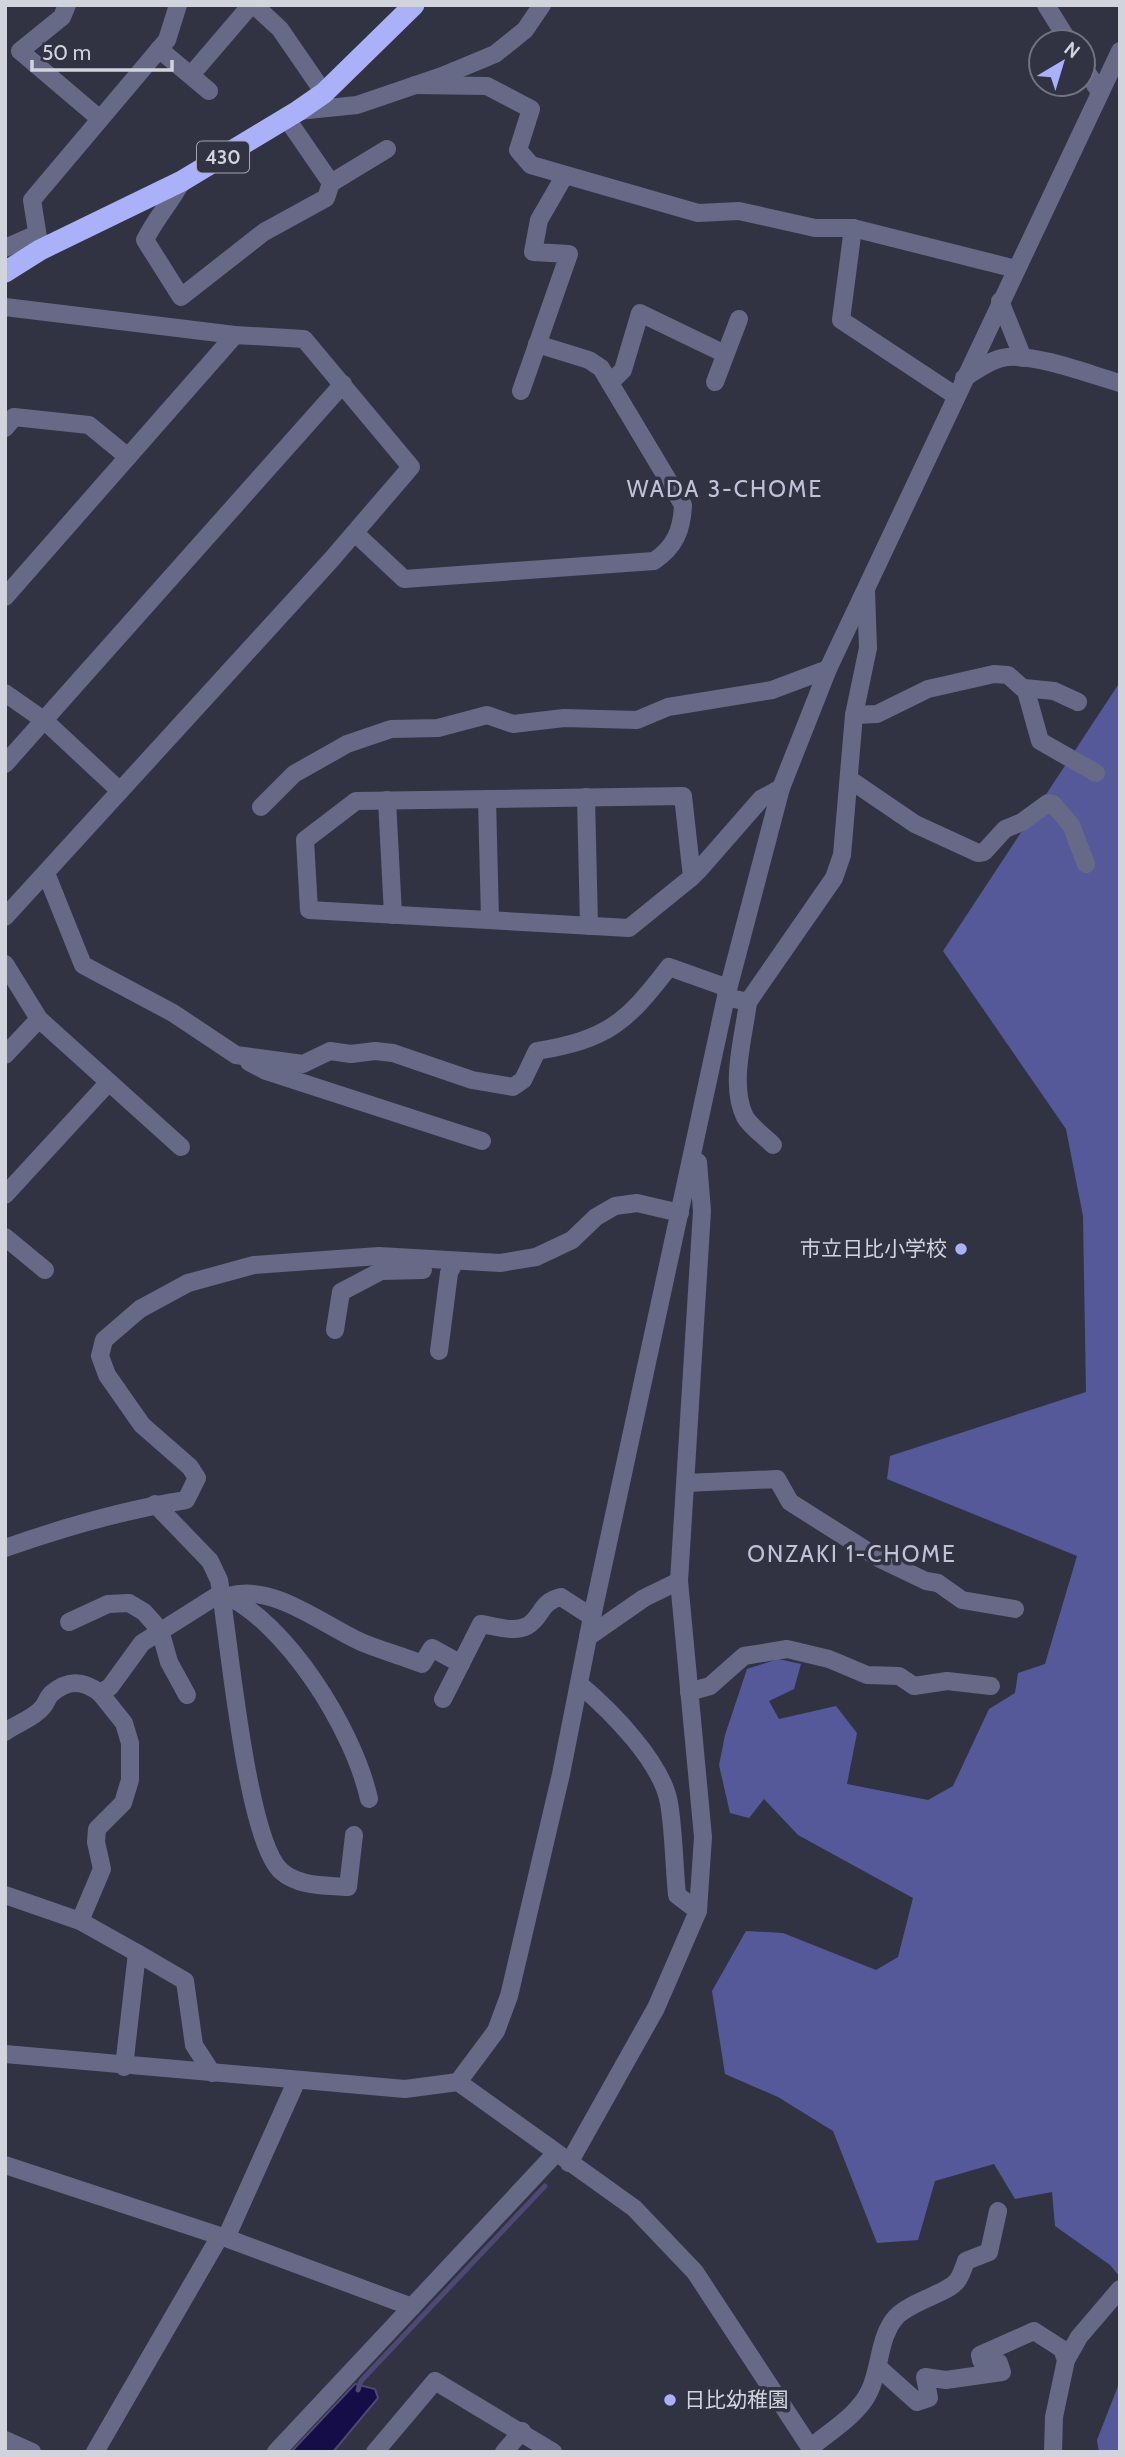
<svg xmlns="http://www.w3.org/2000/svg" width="1125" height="2457" font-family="Cabin,'Noto Sans JP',sans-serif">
<rect width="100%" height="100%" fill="#313343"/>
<g fill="#55599a">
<polygon points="1120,682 1120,2277 1110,2265 1055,2226 1052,2192 1015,2199 994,2164 935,2181 918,2240 877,2243 833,2131 778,2097 725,2074 712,1991 746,1931 783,1933 876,1970 898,1957 913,1898 798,1835 764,1799 749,1818 730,1813 719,1765 725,1735 747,1669 778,1659 801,1664 794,1689 769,1701 779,1719 836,1706 857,1733 847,1784 928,1800 953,1786 989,1709 1015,1693 1018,1673 1045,1664 1077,1556 887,1479 890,1456 1086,1392 1083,1216 1066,1129 943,951"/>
<polygon points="1120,2381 1120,2452 1099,2452 1097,2440"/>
</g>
<polygon fill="#140d47" stroke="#4d4874" stroke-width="2" points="355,2384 375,2389 378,2398 333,2452 291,2452"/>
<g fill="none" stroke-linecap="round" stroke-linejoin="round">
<polyline stroke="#4d4874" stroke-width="5" points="358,2390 361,2381 545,2186"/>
<g stroke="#666a87" stroke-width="18">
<polyline points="67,5 62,17 20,51 100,119"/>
<polyline points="254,5 280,29 324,93"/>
<polyline points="1046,5 1069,42"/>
<polyline points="159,49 209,91"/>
<polyline points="1083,66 1099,91"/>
<polyline points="191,75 251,5"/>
<polyline points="415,85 487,86 531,109 518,150 531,165 698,213 739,211 815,228 853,228 1016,269"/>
<polyline points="298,111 357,105 442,76 495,54 525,30 542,5"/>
<path d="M182 181C171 202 155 219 145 240L181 297 264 232 326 198 331 183 287 119"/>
<polyline points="331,183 387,149"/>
<polyline points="853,228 841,320 956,396"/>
<polyline points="5,248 37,234"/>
<polyline points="40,250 32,200 167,40 178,5"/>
<polyline points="1000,301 1023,358"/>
<polyline points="5,307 235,335 304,339 411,467 331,560 5,917"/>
<path d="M964 378C977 370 993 358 1008 357 1041 355 1088 374 1120 383"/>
<polyline points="715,382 739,319"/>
<polyline points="610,383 623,370 640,313 725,354"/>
<polyline points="521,391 569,254 533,252 539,220 565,175"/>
<polyline points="5,428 14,417 89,425 128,457"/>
<path d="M355 533 404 579 654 561C675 547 682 530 683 505L601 368 589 360 537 344"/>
<polyline points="5,597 235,335"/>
<polyline points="1024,688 1054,691 1078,702"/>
<polyline points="5,693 45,721 120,791"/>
<polyline points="854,715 877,714 928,689 994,674 1008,675 1026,691 1040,741 1096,773"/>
<polyline points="5,764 343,384"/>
<polyline points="849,779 915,824 978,853 984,852 1005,829 1022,822 1048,803 1053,804 1071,825 1086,864"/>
<polyline points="586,797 589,926"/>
<polyline points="487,799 490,920"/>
<polyline points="387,800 393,915"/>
<polyline points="261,807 294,774 347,744 391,729 438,728 487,715 513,724 564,718 637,720 668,707 772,690 828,669"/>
<path d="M46 873 83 965 173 1013 236 1055 303 1064 330 1051 351 1054 375 1051 393 1053 472 1080 513 1087 523 1080 537 1051C608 1039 626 1023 669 967L728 988"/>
<polyline points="692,877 683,796 356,801 305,840 309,910 629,928 692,877 698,871 761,799 781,788"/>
<polyline points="5,964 39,1019 181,1147"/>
<polyline points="726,997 748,1002 834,878 842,855 854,715 868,648 866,591"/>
<path d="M748 1002C744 1036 729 1085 745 1117 751 1127 764 1136 773 1145"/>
<polyline points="5,1055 39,1019"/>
<polyline points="249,1062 266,1071 482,1141"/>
<polyline points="698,1162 702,1211 679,1581 703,1837 698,1911"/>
<polyline points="5,1195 109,1082"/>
<polyline points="5,1237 45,1270"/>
<polyline points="335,1330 341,1292 381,1271 423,1270"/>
<polyline points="439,1351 449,1273 454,1263"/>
<polyline points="686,1483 777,1479 790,1502 880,1559 926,1581 938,1583 962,1600 1015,1609"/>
<path d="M155 1504 210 1561 219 1580C229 1637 246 1839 281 1871 299 1887 325 1885 348 1887L354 1835"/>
<path d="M5 1548C65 1527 123 1510 186 1500L197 1478 190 1467 142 1425 107 1375 100 1356 104 1340 140 1309 188 1283 254 1265 379 1256 500 1263 536 1257 572 1240 596 1217 615 1206 637 1203 680 1213"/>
<path d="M229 1596C273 1583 323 1625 361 1642 380 1650 402 1656 422 1664L432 1648 461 1664"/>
<polyline points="69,1622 108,1604 129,1603 144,1612 160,1630 169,1662 187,1695"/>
<polyline points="588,1637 644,1598 679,1581"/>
<polyline points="689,1692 710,1686 744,1656 787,1649 829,1659 867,1675 899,1676 914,1686 947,1681 991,1686"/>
<path d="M443 1699 481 1624C495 1626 514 1633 527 1626 543 1617 539 1602 561 1597L592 1617"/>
<path d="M5 1732C16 1724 34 1718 42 1708 46 1704 47 1698 51 1694 68 1679 83 1680 100 1693"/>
<polyline points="5,1895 80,1921 137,1953 124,2067"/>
<path d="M80 1921 102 1869 96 1842 97 1829 123 1803 130 1780V1743L124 1723 100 1693 110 1687 142 1643 221 1593C287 1621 354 1731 369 1799"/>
<polyline points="137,1953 185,1981 194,2045 212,2073"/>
<polyline points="5,2054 405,2089 458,2082 634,2208 695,2272 813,2452"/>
<polyline points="458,2082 496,2031 509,1996 561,1774 592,1617 726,997 781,788 828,669 1120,51"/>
<path d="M569 2163 656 2008 698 1911 677 1895C674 1865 674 1833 669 1803 662 1762 610 1710 579 1684"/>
<polyline points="5,2165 226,2238 412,2307"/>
<polyline points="226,2238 297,2080"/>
<polyline points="1066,2360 1079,2337 1120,2289"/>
<polyline points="878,2367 917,2402 929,2398 925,2377 946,2380 1002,2372 999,2363 981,2360 980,2355 1034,2331 1062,2349 1066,2360 1054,2417 1053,2452"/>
<polyline points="5,2440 32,2452"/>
<path d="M810 2448C829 2432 858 2415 869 2392 881 2369 878 2336 897 2316 912 2301 948 2293 957 2281 961 2276 964 2267 966 2261L989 2252 998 2211"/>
<polyline points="95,2452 220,2236"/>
<polyline points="276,2452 556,2153"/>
<polyline points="375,2452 435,2381 553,2452"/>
<polyline points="504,2452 522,2431"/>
</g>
<polyline stroke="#aab1f9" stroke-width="21" points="5,272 40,250 182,181 298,111 324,93 414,5"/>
</g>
<g fill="#a9b0fc" stroke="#313343" stroke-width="2.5">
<circle cx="961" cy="1249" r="7"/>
<circle cx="670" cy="2400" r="7"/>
</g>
<g text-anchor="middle" stroke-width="7" stroke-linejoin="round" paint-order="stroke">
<rect fill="#313343" stroke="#a1a3af" stroke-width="2" x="197" y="141.5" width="52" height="31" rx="5"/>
<g font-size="19" font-weight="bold" fill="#d1d3dd">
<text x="223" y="164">430</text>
</g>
<g font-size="21" fill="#d1d3dd" stroke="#313343" text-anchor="end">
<text x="947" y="1256">市立日比小学校</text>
<text x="684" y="2407" text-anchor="start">日比幼稚園</text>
</g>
<g font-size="23" letter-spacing="2" fill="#c0c3d8" stroke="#313343">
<text x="725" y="497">WADA 3-CHOME</text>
<text x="852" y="1562">ONZAKI 1-CHOME</text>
</g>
</g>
<rect width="1125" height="2457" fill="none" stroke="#d1d3dd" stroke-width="14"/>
<g transform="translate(1062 63) rotate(38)"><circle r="33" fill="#313343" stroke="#717381" stroke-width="2"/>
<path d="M0-5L12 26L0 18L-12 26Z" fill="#a9b0fc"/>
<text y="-10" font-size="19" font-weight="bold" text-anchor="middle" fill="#d1d3dd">N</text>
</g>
<path d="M32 60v10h140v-10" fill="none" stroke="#d1d3dd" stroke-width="3.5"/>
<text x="42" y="60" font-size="21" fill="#d1d3dd" stroke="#313343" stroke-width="5" paint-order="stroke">50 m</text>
</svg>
